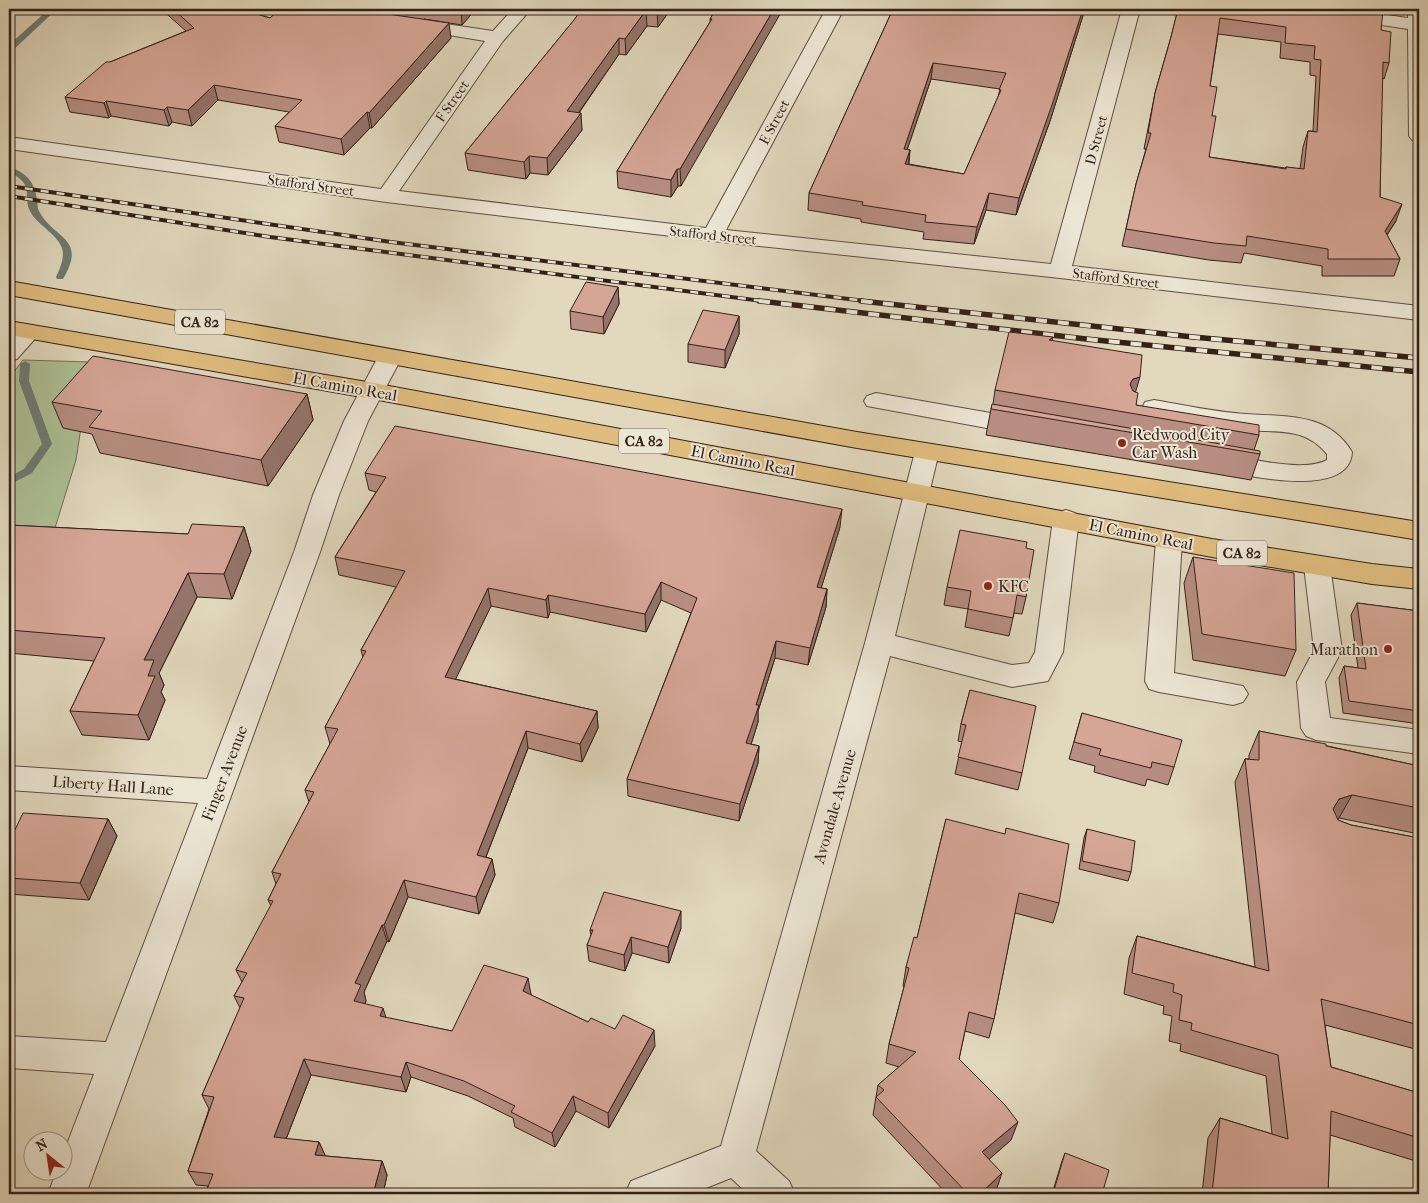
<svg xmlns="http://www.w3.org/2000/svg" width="1428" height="1203" font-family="'IM FELL French Canon',serif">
<rect width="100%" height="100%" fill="#e1d8be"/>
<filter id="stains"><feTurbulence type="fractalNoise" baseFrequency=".004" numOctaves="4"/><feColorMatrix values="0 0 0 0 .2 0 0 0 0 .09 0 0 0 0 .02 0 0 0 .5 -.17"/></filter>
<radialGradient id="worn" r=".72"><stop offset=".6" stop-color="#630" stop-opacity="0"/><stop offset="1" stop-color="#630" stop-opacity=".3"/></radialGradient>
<polygon fill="#adc096" stroke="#707056" points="23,360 91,362 76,460 38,583 9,613 9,378"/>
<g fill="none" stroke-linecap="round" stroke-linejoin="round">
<g fill="#6d7c75" fill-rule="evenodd">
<polygon points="49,9 57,9 12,51 9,51 9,45"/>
<path d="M9 167C26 172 35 182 37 200 38 204 37 207 39 211 53 239 88 237 63 279H57L56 277C60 268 65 258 62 248 57 234 39 226 31 213 21 195 37 186 9 172Z"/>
<polygon points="25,361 30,364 29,381 52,444 32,473 9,485 9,477 24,469 42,444 19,381 20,364"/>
</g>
<defs>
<g id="minor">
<polygon points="513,9 531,9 503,41 399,191 706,228 826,9 844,9 726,230 1051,264 1122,9 1140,9 1072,266 1419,306 1419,320 1060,278 713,241 386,202 9,149 9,137 381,189 485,41 406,28 403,24 406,20 412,19 493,31"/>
<polygon points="1301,9 1344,9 1408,18 1408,9 1419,9 1419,142 1412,140 1409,136 1408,29 1310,14 1304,13"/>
<polygon points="30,325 38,327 41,332 17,359 9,361 9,341 22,327"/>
<polygon points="390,350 398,352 402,357 368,421 339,495 320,552 86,1194 48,1194 57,1170 62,1170 62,1157 94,1074 9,1068 9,1036 106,1042 198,803 9,790 9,766 207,779 294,552 313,495 344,421 378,357 382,352"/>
<polygon points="876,393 1025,419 1034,421 1037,427 1034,433 1025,435 867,406 864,401 867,396"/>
<path d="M1154 400C1184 405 1215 412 1246 414 1286 417 1328 412 1352 452 1350 501 1240 475 1211 467L1207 461 1211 455 1220 453C1247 458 1303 473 1327 460V454C1304 426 1277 433 1245 430 1216 427 1174 421 1145 414L1142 408 1145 402Z"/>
<polygon points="927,444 936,446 939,452 895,636 1012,665 1029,663 1035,652 1053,519 1057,513 1066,510 1075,513 1079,519 1063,652 1048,681 1012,687 890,656 756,1151 789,1181 795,1194 748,1194 731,1178 691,1194 625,1194 631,1181 721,1146 865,643 915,452 918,446"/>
<polygon points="1169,531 1178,533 1182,540 1174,673 1243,686 1248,694 1243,702 1233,705 1159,692 1149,689 1145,681 1156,540 1160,533"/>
<polygon points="1317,556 1327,559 1330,566 1342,650 1325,682 1330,718 1419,730 1419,754 1316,740 1306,736 1301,728 1297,682 1314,650 1304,566 1307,559"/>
</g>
<g id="major">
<polygon points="9,281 857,432 1419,522 1419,540 857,448 9,295"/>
<polygon points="9,321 373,383 1212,539 1372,564 1419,569 1419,589 1372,584 1212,557 373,399 9,335"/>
</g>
</defs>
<use href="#minor" stroke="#5e4f41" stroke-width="2"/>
<use href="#major" stroke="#332117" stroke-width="2"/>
<use href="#minor" fill="#ece6d5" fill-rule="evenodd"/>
<use href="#major" fill="#e0bc7f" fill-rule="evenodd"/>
<defs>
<g id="rail-far1">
<polyline points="9,186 391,242 873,302"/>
<polyline points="9,196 270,237 770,302"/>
</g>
<g id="rail">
<polyline points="759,301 1086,339 1419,372"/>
<polyline points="861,301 1193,337 1419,358"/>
</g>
</defs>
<use href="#rail-far1" stroke="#332117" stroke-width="4"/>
<use href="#rail" stroke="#332117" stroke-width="5.5"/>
<use href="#rail-far1" stroke="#ece6d5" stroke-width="2.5" stroke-dasharray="8" stroke-linecap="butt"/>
<use href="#rail" stroke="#ece6d5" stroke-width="4" stroke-dasharray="11" stroke-linecap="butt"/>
</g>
<g fill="#b78e81" stroke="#332117" fill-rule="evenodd">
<polygon points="161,9 240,9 270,18 280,9 476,9 462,25 424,19 451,38 372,128 370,128 344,155 279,142 275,126 289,112 218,100 192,126 172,122 169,126 111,116 109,118 70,112 65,97 110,62 186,31"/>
<polygon points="582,9 671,9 658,27 647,26 626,55 619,54 579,113 582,130 548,175 530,173 526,179 468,170 465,153 574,20"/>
<polygon points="716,9 681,186 678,186 671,197 618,188 617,171 710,22 710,19"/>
<path d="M893 9H1085L1050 121 1016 215 986 210 974 244 923 239 924 232 861 222V219L808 210 809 193ZM931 79 1000 89 998 97 964 174 909 164 910 150H907Z"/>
<path d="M1178 9H1380L1381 30 1389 63 1384 79 1382 78 1380 197 1396 221 1387 235 1400 259 1394 276H1322V266L1244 253 1241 263 1209 260 1122 246 1136 184 1146 149H1144L1155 93 1171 37ZM1218 34 1281 42 1280 58 1310 62V75L1316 76 1313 131H1308L1303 147 1300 169 1286 167 1285 168 1209 157 1212 116 1210 86Z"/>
<polygon points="618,287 619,304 604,334 571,329 570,311"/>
<polygon points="739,316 739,334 725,368 688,362 688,344"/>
<polygon points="1053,337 1052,341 1135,392 1136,405 1259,435 1254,450 1260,454 1251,480 986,435 991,409 993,404 995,390"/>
<polygon points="307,394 313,420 268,486 100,453 92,434 63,428 52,402"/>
<polygon points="365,473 840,527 821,588 827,589 826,607 808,665 775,658 758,711 758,722 751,744 759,746 758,763 739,821 628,796 627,779 691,613 661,600 646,632 550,612 548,618 491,606 455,679 597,711 598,728 582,762 528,748 486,857 492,859 495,875 479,914 408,897 389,942 387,941 364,992 366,1001 365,1004 386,1018 452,1031 531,994 531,995 588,1022 615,1029 655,1046 609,1128 576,1111 555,1147 515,1127 513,1118 468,1096 411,1077 406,1092 311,1075 286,1139 319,1142 325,1156 382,1161 387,1175 383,1194 208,1194 206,1192 208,1186 196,1185 188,1171 209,1109 202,1095 240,1008 234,996 242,982 236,970 271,906 268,900 276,884 272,872 309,802 305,790 330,744 325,727 363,658 361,650 396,587 339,575 335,557 376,492 369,490"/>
<polygon points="9,525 188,534 244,527 251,551 232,599 197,597 159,673 164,685 161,692 165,700 149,740 82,735 70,711 94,661 9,653"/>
<polygon points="1026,548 1026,597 1022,614 1014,613 1009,636 965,627 968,609 944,605 947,587"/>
<polygon points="1193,557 1296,650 1285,676 1193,660 1184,583"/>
<polygon points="1357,603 1419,611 1419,724 1343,713 1339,678 1344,666 1358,668 1351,615"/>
<polygon points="970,690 1022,773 1018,790 955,774 962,742 958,741 961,724"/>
<polygon points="1082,713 1174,767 1168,785 1147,779 1145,786 1094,772 1095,766 1069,759"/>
<polygon points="1259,731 1419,766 1419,834 1339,818 1338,819 1338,820 1351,825 1419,838 1419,1050 1325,1025 1331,1067 1419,1093 1419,1162 1330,1135 1328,1194 1202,1194 1208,1138 1220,1118 1272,1134 1266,1076 1180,1051 1181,1044 1169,1041 1172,1016 1163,1014 1164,1006 1124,994 1129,958 1137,936 1255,967 1235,782 1245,759 1249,759 1249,755"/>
<polygon points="108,819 117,836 89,900 9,894 9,836 12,836"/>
<polygon points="946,819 1059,903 1053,923 1015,913 994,1019 989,1038 965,1031 959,1059 1011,1140 989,1159 996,1191 992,1194 947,1194 873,1115 878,1085 899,1067 886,1063 889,1044 904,987 903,986 906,967 917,938"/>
<polygon points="1087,829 1131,872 1128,881 1079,869 1084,838"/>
<polygon points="681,928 669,963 632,953 625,971 589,961 587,945 591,936 590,930"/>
<polygon points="1065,1153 1102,1194 1052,1194 1062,1161"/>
</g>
<g fill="#957469" stroke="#332117">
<polygon points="462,9 476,9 462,25 461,10"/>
<polygon points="659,9 671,9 658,27 657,11"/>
<polygon points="774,9 783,9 681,186 680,169"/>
<polygon points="1083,9 1085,9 1050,121 1016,215 1019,198"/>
<polygon points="646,10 647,26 626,55 625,39"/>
<polygon points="449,23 451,38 372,128 369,113"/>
<polygon points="619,38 619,54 568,128 567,111"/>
<polygon points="933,63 931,79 902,165 904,149"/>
<polygon points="214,85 218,100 192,126 188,110"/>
<polygon points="106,101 111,116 109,118 104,103"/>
<polygon points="167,107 172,122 169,126 164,110"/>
<polygon points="367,112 370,128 344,155 341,139"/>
<polygon points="581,113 582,130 548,175 547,158"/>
<polygon points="910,150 908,166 905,164"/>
<polygon points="529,156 530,173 526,179 524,162"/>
<polygon points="677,169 678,186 671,197 671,180"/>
<polygon points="989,193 986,210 974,244 977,227"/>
<polygon points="1402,204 1396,221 1378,248 1385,231"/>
<polygon points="618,287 619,304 604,334 603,317"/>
<polygon points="739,316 739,334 725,368 725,350"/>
<polygon points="1140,377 1134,397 1130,384 1133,379"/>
<polygon points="307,394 313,420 268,486 261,460"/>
<polygon points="842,509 840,527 816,605 817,587"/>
<polygon points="244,527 251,551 232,599 224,574"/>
<polygon points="188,573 197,597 159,673 164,685 161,692 165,700 149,740 138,715 148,676 144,660"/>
<polygon points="661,582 661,600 646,632 645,614"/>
<polygon points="488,588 491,606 448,695 445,677"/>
<polygon points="827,589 826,607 808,665 810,648"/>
<polygon points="548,595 550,612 548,618 546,600"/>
<polygon points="776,641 775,658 758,711 758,722 746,761 746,743 756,705"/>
<polygon points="597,711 598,728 582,762 580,744"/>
<polygon points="526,731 528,748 480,872 477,855"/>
<polygon points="759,746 758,763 739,821 740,804"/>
<polygon points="1352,795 1339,818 1327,822 1333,809 1339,799"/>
<polygon points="108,819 117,836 89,900 80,883"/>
<polygon points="492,859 495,875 479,914 476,897"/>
<polygon points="404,880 408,897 389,942 384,925"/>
<polygon points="681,911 681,928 669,963 668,947"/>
<polygon points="382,925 387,941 364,992 366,1001 359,1017 354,1001 355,983"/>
<polygon points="631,937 632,953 625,971 624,955"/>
<polygon points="528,978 531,994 526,1007 523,991"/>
<polygon points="383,1008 388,1024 380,1016"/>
<polygon points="654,1030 655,1046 609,1128 608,1113"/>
<polygon points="304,1059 311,1075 281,1152 274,1137"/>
<polygon points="406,1062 411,1077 406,1092 401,1077"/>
<polygon points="573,1096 576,1111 555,1147 552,1133"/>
<polygon points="1018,1122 1011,1140 977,1170 982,1152"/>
<polygon points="319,1142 326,1157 315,1155"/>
<polygon points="382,1161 387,1175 383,1194 373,1194"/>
<polygon points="1002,1173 996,1191 992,1194 980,1194"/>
</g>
<g fill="#d5a596" stroke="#332117" fill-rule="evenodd">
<polygon points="173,9 240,9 270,18 280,9 354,9 449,23 369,113 367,112 341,139 275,126 302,100 214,85 188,110 167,107 164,110 106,101 104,103 65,97 106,62 110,62 194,28"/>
<polygon points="582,9 659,9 657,11 646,10 625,39 619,38 567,111 581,113 547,158 529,156 524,162 465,153 574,20"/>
<polygon points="716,9 774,9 680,169 677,169 671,180 617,171 712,19 710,19"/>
<path d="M893 9H1083L1052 105 1019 198 989 193 977 227 925 222 926 215 862 205 863 202 809 193ZM933 63 1006 73 999 90H1001L964 174 905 164 910 150 904 149Z"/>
<path d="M1178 9H1370L1383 11 1381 30 1391 32 1389 63 1383 62 1380 197 1402 204 1385 231 1400 259H1328V249L1247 236 1246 246 1214 243 1126 229 1136 184 1151 133H1148L1155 93 1171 37ZM1220 18 1286 27 1285 43 1315 46 1314 59 1321 60 1317 132 1308 131 1304 169 1286 167V169L1209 157 1216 116H1212L1217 87 1210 86Z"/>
<polygon points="586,282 618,287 603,317 570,311"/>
<polygon points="703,310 739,316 725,350 688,344"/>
<polygon points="1009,332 1053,337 1049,340 1142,355 1140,377 1133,379 1130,384 1133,391 1138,393 1136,405 1259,425 1259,435 995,390"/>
<polygon points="93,356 307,394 261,460 89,427 102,411 52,402"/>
<polygon points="992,404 1260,451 1260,454 991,409"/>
<polygon points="395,426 842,509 817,587 827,589 810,648 776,641 756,705 759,705 746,743 759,746 740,804 627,779 697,598 661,582 645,614 548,595 546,600 488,588 445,677 597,711 580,744 526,731 477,855 492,859 476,897 404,880 384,925 382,925 355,983 361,985 354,1001 383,1008 380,1016 452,1031 484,965 528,978 523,991 588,1022 591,1018 615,1029 623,1015 654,1030 608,1113 573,1096 552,1133 511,1112 515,1106 464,1081 406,1062 401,1077 304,1059 274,1137 319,1142 315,1155 382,1161 373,1194 217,1194 218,1193 206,1192 213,1174 188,1171 214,1097 202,1095 244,998 234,996 247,973 236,970 273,901 268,900 281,874 272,872 314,792 305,790 338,729 325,727 366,651 361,650 405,571 335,557 386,477 365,473"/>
<polygon points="192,524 244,527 224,574 188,573 144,660 154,660 148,676 155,676 138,715 70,711 105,638 9,630 9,525 188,534"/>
<polygon points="960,530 1027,542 1026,548 1034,550 1026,597 1017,595 1013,618 968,609 971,591 947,587"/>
<polygon points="1193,557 1294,573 1296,650 1202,634"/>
<polygon points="1357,603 1419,611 1419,711 1349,701 1344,666 1366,669"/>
<polygon points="970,690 1036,706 1022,773 958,757 966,725 961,724"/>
<polygon points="1082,713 1182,740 1174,767 1152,762 1151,768 1099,755 1101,749 1074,742"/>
<polygon points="1259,731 1326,744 1326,746 1419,766 1419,808 1352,795 1339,799 1333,809 1338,820 1351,825 1419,838 1419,1025 1321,999 1331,1067 1419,1093 1419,1138 1331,1111 1328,1194 1212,1194 1220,1118 1288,1139 1278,1055 1191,1030 1192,1023 1179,1020 1182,995 1173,992 1174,984 1132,973 1137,936 1269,971 1245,759 1259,760"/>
<polygon points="23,813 108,819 80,883 9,878 9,836 12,836"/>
<polygon points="946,819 1005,834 1006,828 1069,844 1059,903 1019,893 994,1019 969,1012 959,1059 1005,1105 1018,1122 982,1152 1002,1173 980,1194 968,1194 876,1097 884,1090 878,1085 916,1052 889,1044 909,968 906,967 914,937 917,938"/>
<polygon points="1087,829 1135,841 1131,872 1082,861"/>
<polygon points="604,892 681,911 668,947 631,937 624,955 587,945 593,930 590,930"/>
<polygon points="1065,1153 1109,1170 1102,1194 1065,1194 1054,1190"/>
</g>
<g fill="#8f2418" stroke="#ece6d5" stroke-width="2">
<circle cx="1122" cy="443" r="5"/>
<circle cx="988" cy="586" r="5"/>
<circle cx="1388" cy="649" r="5"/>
</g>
<g text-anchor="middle" stroke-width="4" stroke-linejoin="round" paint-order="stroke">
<g font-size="14" fill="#332117" stroke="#ece6d5">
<text transform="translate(452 101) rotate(-55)" y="5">F Street</text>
<text transform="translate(774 122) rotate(-62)" y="5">E Street</text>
<text transform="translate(1096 140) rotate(-75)" y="5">D Street</text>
<text transform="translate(311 185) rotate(8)" y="5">Stafford Street</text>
<text transform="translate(713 235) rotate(6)" y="5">Stafford Street</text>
<text transform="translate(1116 278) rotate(7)" y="5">Stafford Street</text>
</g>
<g fill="#ece6d5" stroke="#6a5c50" stroke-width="1">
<rect x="175" y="309.5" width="50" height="25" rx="4"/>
<rect x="619" y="428.5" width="50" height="25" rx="4"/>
<rect x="1217" y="540.5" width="50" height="25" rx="4"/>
</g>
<g font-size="15" font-weight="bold" fill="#332117">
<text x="200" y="327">CA 82</text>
<text x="644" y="446">CA 82</text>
<text x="1242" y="558">CA 82</text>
</g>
<g font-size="16" fill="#332117" stroke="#ece6d5">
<text transform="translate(345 386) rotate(10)" y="6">El Camino Real</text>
<text transform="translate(743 460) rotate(11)" y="6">El Camino Real</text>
<text transform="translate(1141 534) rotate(11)" y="6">El Camino Real</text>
<text transform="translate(224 773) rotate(-69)" y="6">Finger Avenue</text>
<text transform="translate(113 785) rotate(4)" y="6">Liberty Hall Lane</text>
<text transform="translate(834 806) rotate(-74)" y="6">Avondale Avenue</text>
</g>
<g font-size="16" fill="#332117" stroke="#ece6d5" text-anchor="start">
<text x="1132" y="440">Redwood City<tspan x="1132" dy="18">Car Wash</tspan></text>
<text x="998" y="592">KFC</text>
<text x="1378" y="655" text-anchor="end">Marathon</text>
</g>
</g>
<rect width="1428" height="1203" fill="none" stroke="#e1d8be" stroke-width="30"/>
<rect x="10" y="10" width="1408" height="1183" fill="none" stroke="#332117" stroke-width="2.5"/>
<rect x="15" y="15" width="1398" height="1173" fill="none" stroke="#332117"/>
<g transform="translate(48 1156) rotate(330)"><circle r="24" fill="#ece6d5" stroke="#a29789"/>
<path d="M0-4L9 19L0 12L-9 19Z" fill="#8f2418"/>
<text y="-8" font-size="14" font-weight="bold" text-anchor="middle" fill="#332117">N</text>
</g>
<rect width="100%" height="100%" filter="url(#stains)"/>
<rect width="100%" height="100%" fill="url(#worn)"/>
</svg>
